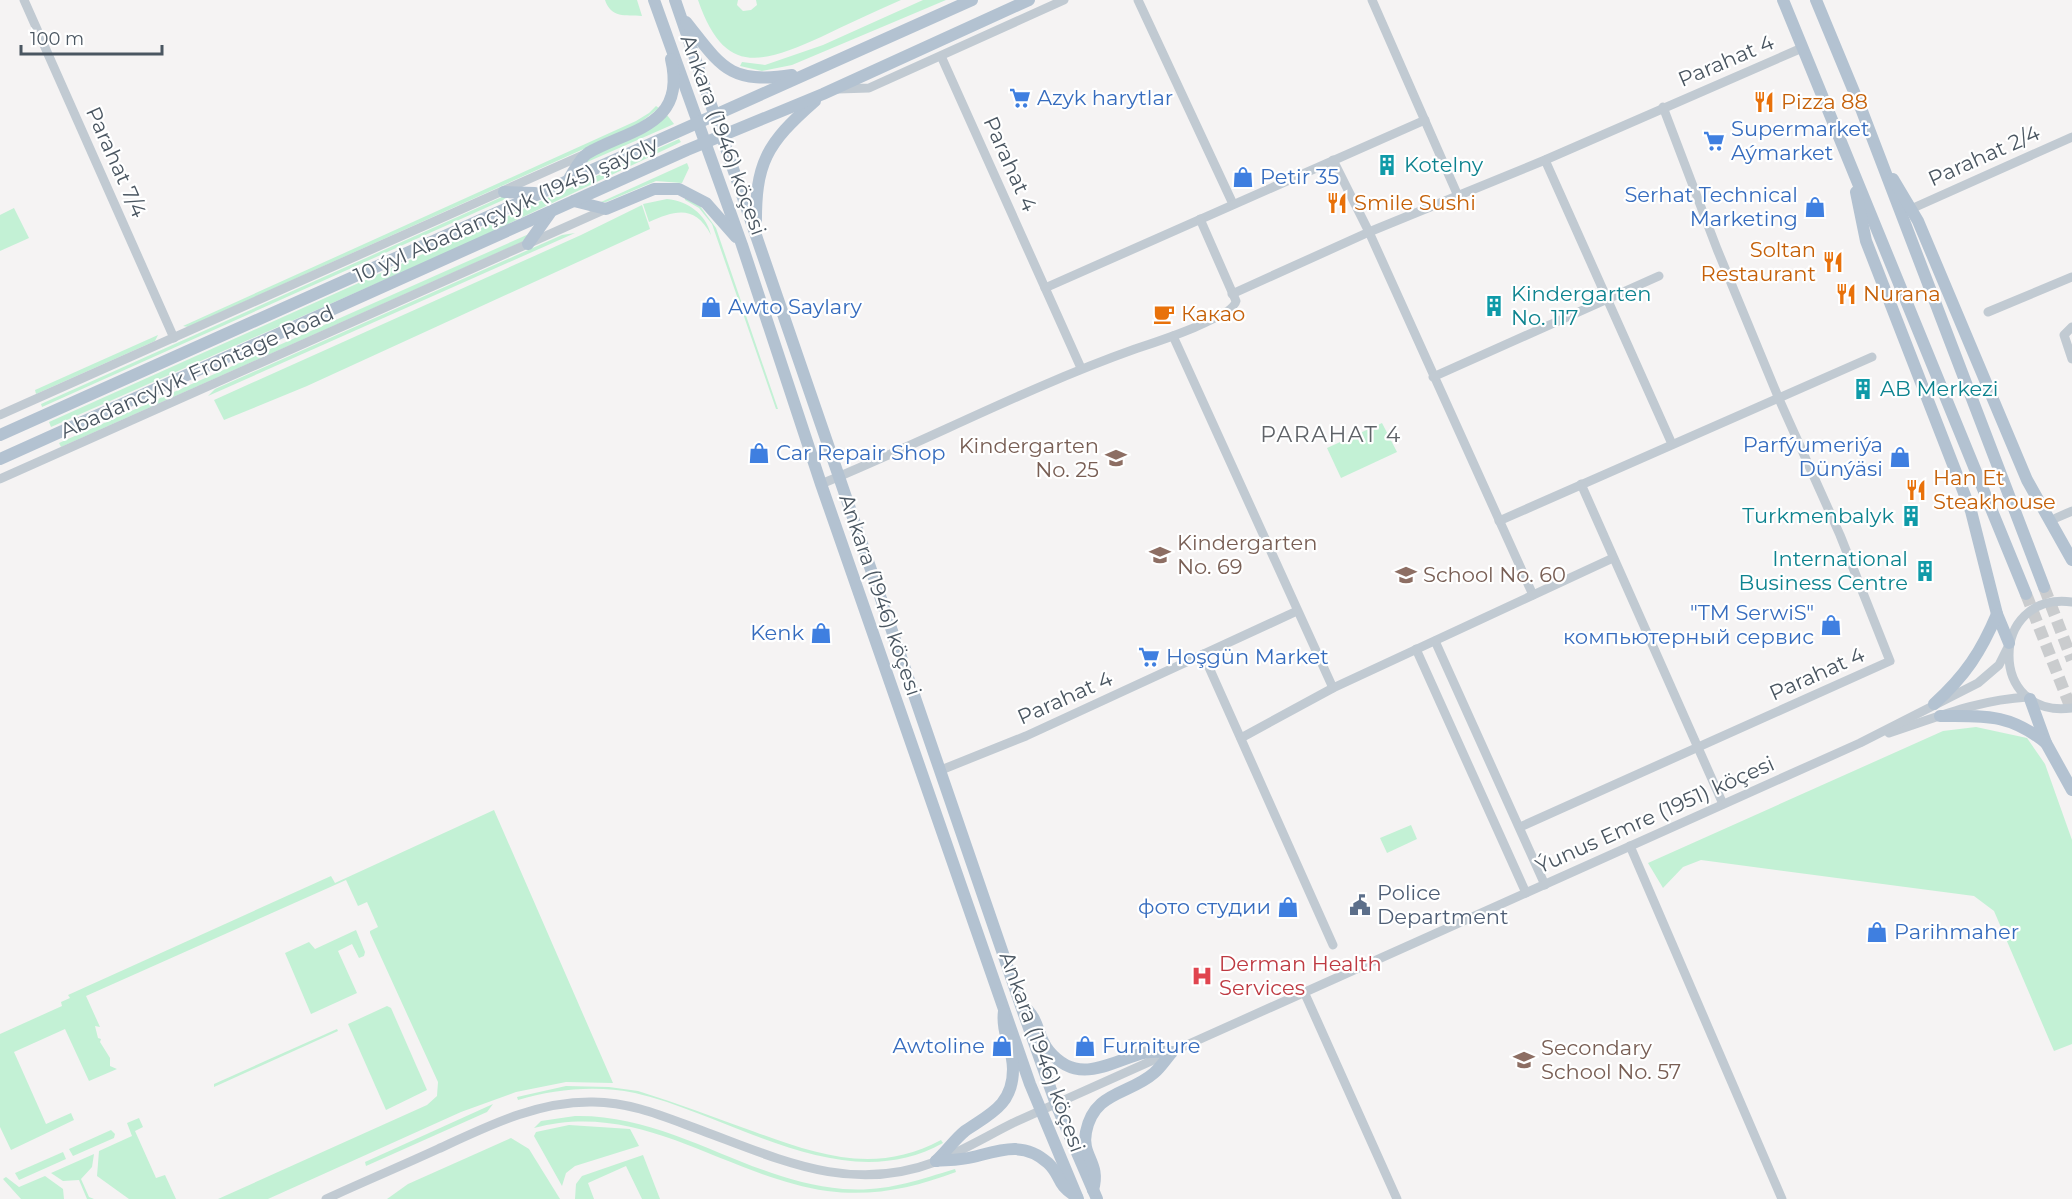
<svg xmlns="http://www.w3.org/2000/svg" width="2072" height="1199" font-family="Montserrat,sans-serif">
<rect width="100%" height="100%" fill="#f5f3f3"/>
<g fill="#c3f1d5">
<path d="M605 0H637L642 16C625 15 611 18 605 0Z"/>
<path d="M698 0H738L737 5 743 11 751 10 757 5 756 0H901C874 12 847 24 821 37 759 65 724 75 698 0Z"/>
<polygon points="923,0 946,0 792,65 762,71 740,66 742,62 765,65 823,45"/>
<polygon points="656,106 659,108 637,125 188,327 183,326 636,121 649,113"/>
<path d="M667 115 674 124 585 163C602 142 646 140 667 115Z"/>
<polygon points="679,139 681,142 466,244 51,427 49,422"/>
<polygon points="687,163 689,168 682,183 656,181 606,202 601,202"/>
<polygon points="504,196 512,196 42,407 41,404"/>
<polygon points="685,197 700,206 716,228 778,409 776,409 712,224 699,208 685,200"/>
<path d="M667 199C688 201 706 214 711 235 695 205 676 210 649 222L643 204Z"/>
<polygon points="642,205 650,229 307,386 224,420 214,400 581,235"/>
<polygon points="14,208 29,238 0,251 0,215"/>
<polygon points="575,233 208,396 215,389 562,235"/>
<polygon points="529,234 522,242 61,447 59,443"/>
<polygon points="158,335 155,341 36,394 35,390"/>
<polygon points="1382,423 1397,452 1341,478 1327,448"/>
<polygon points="1976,727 2027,738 2045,764 2072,840 2072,1044 2054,1051 1994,911 1974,896 1701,860 1683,867 1663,888 1648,863 1943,731"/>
<polygon points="494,810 613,1083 566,1082 516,1092 461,1112 268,1199 218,1199 427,1105 437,1096 438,1082 370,933 370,931 378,927 367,902 358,906 346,880 86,996 100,1027 95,1026 98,1038 101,1039 100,1042 110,1058 110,1066 117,1069 89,1081 65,1029 14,1052 46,1124 71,1113 74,1120 11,1150 0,1127 0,1034 62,1006 61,1002 70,998 68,995 331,876 335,883"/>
<polygon points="1411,825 1417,839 1387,853 1380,838"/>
<polygon points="356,930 365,952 364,956 359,958 352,944 338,951 357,993 311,1014 285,953 309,942 315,949"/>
<polygon points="387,1006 391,1008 427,1090 386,1110 348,1024"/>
<polygon points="337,1029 338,1031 214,1087 214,1084"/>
<path d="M566 1086 609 1087 638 1091C677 1103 716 1118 755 1132 818 1155 876 1175 941 1140L943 1143C843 1199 732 1115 635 1093 596 1085 555 1089 518 1100L517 1097Z"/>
<polygon points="493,1104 487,1112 366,1166 365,1162"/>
<path d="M575 1116C672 1114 750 1182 843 1189 886 1192 915 1181 955 1169L956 1172C913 1188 873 1197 827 1191 724 1176 643 1099 534 1128L541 1121Z"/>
<polygon points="139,1118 143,1127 135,1131 156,1178 165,1175 176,1199 129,1199 97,1176 99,1151 132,1136 127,1123"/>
<polygon points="569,1125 630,1129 639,1146 575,1166 566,1173 562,1186 534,1136 536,1132"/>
<polygon points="111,1130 115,1134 114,1138 73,1156 69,1149"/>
<polygon points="511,1138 529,1149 560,1199 387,1199 408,1184"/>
<polygon points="63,1152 66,1159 19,1180 15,1173"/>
<polygon points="94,1154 92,1167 81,1179 89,1197 94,1199 87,1199 79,1180 63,1181 51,1173"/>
<polygon points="643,1155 660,1199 642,1199 626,1166 588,1183 594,1199 575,1199 576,1184 582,1176"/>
<polygon points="45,1176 63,1189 64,1199 21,1199 3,1179 6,1177 19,1187"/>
</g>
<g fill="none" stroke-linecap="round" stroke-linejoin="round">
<g stroke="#caccce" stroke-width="12" stroke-dasharray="12 6" stroke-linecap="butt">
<polyline points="2044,587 2072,660"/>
<polyline points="2026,594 2072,711"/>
</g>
<g stroke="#c1cad2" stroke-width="9">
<polyline points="24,0 174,338"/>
<polyline points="1138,0 1233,204"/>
<polyline points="1372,0 1458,196"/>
<polyline points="941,56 1081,368"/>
<polyline points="838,89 869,88 1064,0"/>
<polyline points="1333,160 1369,232 1533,595"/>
<polyline points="1545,160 1672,444"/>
<polyline points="1911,209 2072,137"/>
<polyline points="1045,288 1425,120"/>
<polyline points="1232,294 1369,232 1545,160 1802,48"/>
<polyline points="1988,312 2072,277"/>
<polyline points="2072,327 2064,335 2072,359"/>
<polyline points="1173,336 1333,688"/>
<polyline points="1433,377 1659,276"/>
<polyline points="0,415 583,155"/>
<polyline points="0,479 606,209"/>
<path d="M821 484C926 441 1028 387 1135 349 1153 343 1233 317 1236 301L1200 219"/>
<polyline points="1581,484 1723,804"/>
<polyline points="2056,518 2072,511"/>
<polyline points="1499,521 1872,357"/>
<path d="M2072 602C1988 591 1988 720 2072 708"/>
<polyline points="1435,641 1545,885"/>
<polyline points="1416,649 1526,893"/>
<polyline points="1203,654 1333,945"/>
<path d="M1889 733C1938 717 1977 700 2028 697"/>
<polyline points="1241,738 1333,688 1613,558"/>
<polyline points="941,770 1026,736 1297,611"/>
<polyline points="1520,827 1890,661 1840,535 1779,399 1717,249 1663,107"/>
<polyline points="1630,846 1782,1199"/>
<polyline points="1305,994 1397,1199"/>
<path d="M326 1199C363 1182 401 1166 438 1149 488 1126 537 1101 593 1102 632 1102 667 1118 703 1131 781 1160 851 1194 935 1162 962 1151 987 1136 1013 1123L1860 743 1978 683 1999 665 2009 645"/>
</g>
<g stroke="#b3c2d1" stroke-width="12">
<polyline points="654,0 742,245 821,484 1030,1084 1078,1199"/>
<polyline points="675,0 1020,1003 1056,1104 1097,1199"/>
<polyline points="1783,0 2026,594"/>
<polyline points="1816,0 1862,111 2044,587"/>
<path d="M686 22C721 66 729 85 792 75"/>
<path d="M569 179C574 171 580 158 588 153 630 129 687 126 671 59"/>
<polyline points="1893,179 1918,221 2027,480 2072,560"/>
<polyline points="504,192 535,193"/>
<polyline points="1856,192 1866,241 1971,511 1997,614 2009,643"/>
<polyline points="574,201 606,209 654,189 679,189 706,203 736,237"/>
<path d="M756 228C755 163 766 144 815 101"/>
<polyline points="528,244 550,213"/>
<polyline points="0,435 972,0"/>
<polyline points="0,459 687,150 823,94 1029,0"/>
<polyline points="2030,699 2046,743 2072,790"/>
<path d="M1934 704C1965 676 1981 652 1997 614"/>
<path d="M1940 716C1984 716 2009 713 2046 743"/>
<path d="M1021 1004C1042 1021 1035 1034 1049 1051 1079 1087 1111 1061 1144 1053 1152 1051 1163 1052 1172 1052"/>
<path d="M936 1161C946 1152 955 1139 965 1131 990 1114 1013 1105 1013 1069 1013 1048 1001 1033 1004 1011"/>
<path d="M936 1161C948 1160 962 1160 973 1157 1001 1150 1024 1141 1048 1163 1062 1176 1055 1184 1077 1197"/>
<path d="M1093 1190C1101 1162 1081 1157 1086 1132 1094 1091 1129 1095 1154 1073 1161 1067 1166 1059 1172 1052"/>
</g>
</g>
<defs>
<symbol id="supermarket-bare" viewBox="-9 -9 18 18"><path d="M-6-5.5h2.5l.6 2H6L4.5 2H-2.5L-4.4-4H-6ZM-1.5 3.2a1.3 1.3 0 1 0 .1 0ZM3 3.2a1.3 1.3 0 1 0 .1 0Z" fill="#3f7fe0" stroke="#fff" stroke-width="2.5" paint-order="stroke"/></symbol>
<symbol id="restaurant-bare" viewBox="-9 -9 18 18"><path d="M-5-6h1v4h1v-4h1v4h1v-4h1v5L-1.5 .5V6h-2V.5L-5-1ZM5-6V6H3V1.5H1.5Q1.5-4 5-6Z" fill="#e8710a" stroke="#fff" stroke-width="2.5" paint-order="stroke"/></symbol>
<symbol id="building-bare" viewBox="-9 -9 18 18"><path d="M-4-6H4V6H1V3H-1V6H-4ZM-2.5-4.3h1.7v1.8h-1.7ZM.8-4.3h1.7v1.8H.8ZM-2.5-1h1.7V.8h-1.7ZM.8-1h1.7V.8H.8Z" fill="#0f9aa8" stroke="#fff" stroke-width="2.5" paint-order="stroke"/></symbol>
<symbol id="shop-bare" viewBox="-9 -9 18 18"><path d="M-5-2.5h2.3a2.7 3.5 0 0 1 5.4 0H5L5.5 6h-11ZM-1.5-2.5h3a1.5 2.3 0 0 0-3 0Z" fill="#3f7fe0" stroke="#fff" stroke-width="2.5" paint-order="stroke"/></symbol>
<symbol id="cafe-bare" viewBox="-9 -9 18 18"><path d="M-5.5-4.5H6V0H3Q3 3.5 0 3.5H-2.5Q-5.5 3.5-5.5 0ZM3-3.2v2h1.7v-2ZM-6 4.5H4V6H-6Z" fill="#e8710a" stroke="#fff" stroke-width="2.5" paint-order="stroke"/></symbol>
<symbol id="school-bare" viewBox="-9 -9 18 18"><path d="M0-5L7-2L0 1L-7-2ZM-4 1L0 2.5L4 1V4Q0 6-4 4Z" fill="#8d6e63" stroke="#fff" stroke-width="2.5" paint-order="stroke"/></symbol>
<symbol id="civic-bare" viewBox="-9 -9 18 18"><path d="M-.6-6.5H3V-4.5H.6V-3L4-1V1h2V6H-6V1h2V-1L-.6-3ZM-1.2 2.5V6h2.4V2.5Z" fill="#5c6f8a" stroke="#fff" stroke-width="2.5" paint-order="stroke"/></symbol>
<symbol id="hospital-bare" viewBox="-9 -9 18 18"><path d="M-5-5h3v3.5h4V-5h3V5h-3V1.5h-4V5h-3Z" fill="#e0444e" stroke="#fff" stroke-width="2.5" paint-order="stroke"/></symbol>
</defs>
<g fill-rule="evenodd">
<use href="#supermarket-bare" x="1005" y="83" width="30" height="30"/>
<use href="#restaurant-bare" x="1749" y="87" width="30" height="30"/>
<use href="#supermarket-bare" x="1699" y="126" width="30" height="30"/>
<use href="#building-bare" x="1372" y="150" width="30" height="30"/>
<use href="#shop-bare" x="1228" y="162" width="30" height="30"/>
<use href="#restaurant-bare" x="1322" y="188" width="30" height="30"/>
<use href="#shop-bare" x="1800" y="192" width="30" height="30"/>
<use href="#restaurant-bare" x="1818" y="247" width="30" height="30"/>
<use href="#restaurant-bare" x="1831" y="279" width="30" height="30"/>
<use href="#building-bare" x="1479" y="291" width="30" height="30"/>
<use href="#shop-bare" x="696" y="292" width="30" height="30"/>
<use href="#cafe-bare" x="1149" y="299" width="30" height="30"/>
<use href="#building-bare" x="1848" y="374" width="30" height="30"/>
<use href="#shop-bare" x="744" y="438" width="30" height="30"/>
<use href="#shop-bare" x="1885" y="442" width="30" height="30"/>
<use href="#school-bare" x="1101" y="443" width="30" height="30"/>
<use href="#restaurant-bare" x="1901" y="475" width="30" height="30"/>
<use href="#building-bare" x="1896" y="501" width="30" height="30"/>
<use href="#school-bare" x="1145" y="540" width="30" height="30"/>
<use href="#building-bare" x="1910" y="556" width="30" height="30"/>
<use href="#school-bare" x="1391" y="560" width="30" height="30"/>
<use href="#shop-bare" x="1816" y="610" width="30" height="30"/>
<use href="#shop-bare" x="806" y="618" width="30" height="30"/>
<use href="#supermarket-bare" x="1134" y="642" width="30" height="30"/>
<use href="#civic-bare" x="1345" y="890" width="30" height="30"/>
<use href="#shop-bare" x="1273" y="892" width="30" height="30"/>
<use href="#shop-bare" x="1862" y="917" width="30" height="30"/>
<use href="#hospital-bare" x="1187" y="961" width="30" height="30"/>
<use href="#shop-bare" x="987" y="1031" width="30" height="30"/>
<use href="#shop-bare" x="1070" y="1031" width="30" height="30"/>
<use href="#school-bare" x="1509" y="1045" width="30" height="30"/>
</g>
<g text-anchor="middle" stroke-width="4.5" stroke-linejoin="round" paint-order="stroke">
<g font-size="21" fill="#4a5661" stroke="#fff">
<text transform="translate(1726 61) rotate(-23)" y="7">Parahat 4</text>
<text transform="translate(723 135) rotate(70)" y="7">Ankara (1946) köçesi</text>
<text transform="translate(1984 156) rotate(-24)" y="7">Parahat 2/4</text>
<text transform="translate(116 162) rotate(66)" y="7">Parahat 7/4</text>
<text transform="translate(1010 164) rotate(66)" y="7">Parahat 4</text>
<text transform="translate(506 210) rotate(-24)" y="7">10 ýyl Abadançylyk (1945) şaýoly</text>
<text transform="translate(197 372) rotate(-24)" y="7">Abadancylyk Frontage Road</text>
<text transform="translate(880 595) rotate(71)" y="7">Ankara (1946) köçesi</text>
<text transform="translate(1817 674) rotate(-24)" y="7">Parahat 4</text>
<text transform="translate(1065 698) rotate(-24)" y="7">Parahat 4</text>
<text transform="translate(1655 815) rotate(-24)" y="7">Ýunus Emre (1951) köçesi</text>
<text transform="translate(1042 1052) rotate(70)" y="7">Ankara (1946) köçesi</text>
</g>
<g font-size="21" fill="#366cbe" stroke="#fff" text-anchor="start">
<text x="1037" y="105">Azyk harytlar</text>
<text x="1731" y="136">Supermarket<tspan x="1731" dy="24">Aýmarket</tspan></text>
<text x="1260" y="184">Petir 35</text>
<text x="1798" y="202" text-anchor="end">Serhat Technical<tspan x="1798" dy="24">Marketing</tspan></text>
<text x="728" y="314">Awto Saylary</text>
<text x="1883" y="452" text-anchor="end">Parfýumeriýa<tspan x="1883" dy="24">Dünýäsi</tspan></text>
<text x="776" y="460">Car Repair Shop</text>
<text x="1814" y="620" text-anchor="end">"TM SerwiS"<tspan x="1814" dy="24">компьютерный сервис</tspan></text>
<text x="804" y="640" text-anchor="end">Kenk</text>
<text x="1166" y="664">Hoşgün Market</text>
<text x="1271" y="914" text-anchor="end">фото студии</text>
<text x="1894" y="939">Parihmaher</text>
<text x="985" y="1053" text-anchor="end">Awtoline</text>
<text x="1102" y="1053">Furniture</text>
</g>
<g font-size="21" fill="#c56008" stroke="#fff" text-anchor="start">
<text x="1781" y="109">Pizza 88</text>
<text x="1354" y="210">Smile Sushi</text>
<text x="1816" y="257" text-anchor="end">Soltan<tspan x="1816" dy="24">Restaurant</tspan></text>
<text x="1863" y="301">Nurana</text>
<text x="1181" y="321">Какао</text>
<text x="1933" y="485">Han Et<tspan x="1933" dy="24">Steakhouse</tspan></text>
</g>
<g font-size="21" fill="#0d838f" stroke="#fff" text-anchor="start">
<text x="1404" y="172">Kotelny</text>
<text x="1511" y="301">Kindergarten<tspan x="1511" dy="24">No. 117</tspan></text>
<text x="1880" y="396">AB Merkezi</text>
<text x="1894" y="523" text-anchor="end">Turkmenbalyk</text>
<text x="1908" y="566" text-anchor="end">International<tspan x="1908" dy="24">Business Centre</tspan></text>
</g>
<g font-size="21" fill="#785e54" stroke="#fff" text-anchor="start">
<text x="1099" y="453" text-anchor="end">Kindergarten<tspan x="1099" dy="24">No. 25</tspan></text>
<text x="1177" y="550">Kindergarten<tspan x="1177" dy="24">No. 69</tspan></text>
<text x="1423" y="582">School No. 60</text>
<text x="1541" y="1055">Secondary<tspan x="1541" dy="24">School No. 57</tspan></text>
</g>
<g font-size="21" fill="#4e5e75" stroke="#fff" text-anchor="start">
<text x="1377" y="900">Police<tspan x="1377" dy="24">Department</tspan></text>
</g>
<g font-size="21" fill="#be3a42" stroke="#fff" text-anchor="start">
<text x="1219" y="971">Derman Health<tspan x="1219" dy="24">Services</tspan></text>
</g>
<g font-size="22" letter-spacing="1.5" fill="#5f6368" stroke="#fff">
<text x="1331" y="442">PARAHAT 4</text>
</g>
</g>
<path d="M21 45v9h141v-9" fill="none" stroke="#4a5661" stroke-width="3"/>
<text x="30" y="45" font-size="18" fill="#4a5661" stroke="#ffffff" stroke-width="4.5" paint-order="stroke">100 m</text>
</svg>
